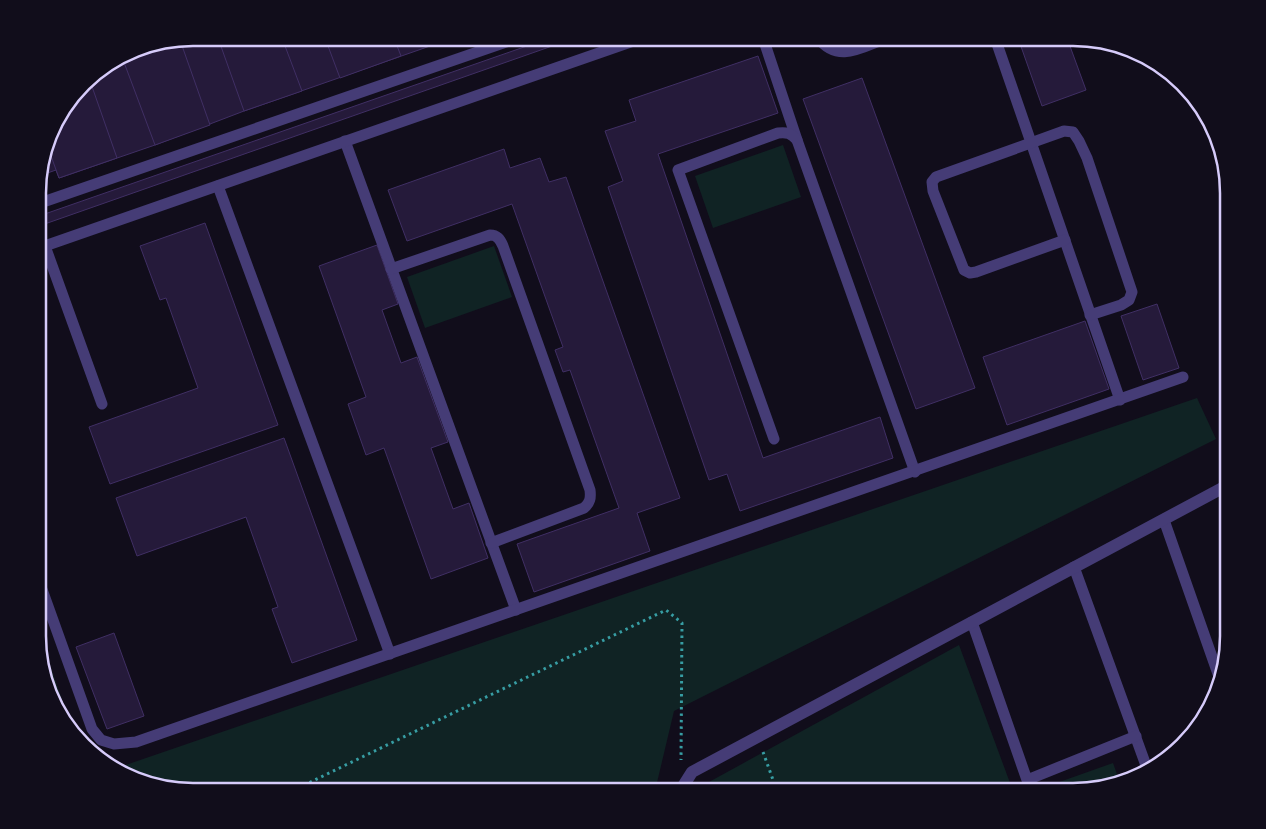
<svg xmlns="http://www.w3.org/2000/svg" width="1266" height="829" font-family="'Sofia Sans Condensed',sans-serif">
<rect width="100%" height="100%" fill="#110d1b"/>
<g fill="#102324">
<polygon points="783,145 801,197 713,228 695,176"/>
<polygon points="494,246 512,297 425,328 407,277"/>
<polygon points="1197,398 1216,439 674,711 655,791 193,791 144,783 114,769"/>
<polygon points="39,634 72,728 59,714 39,656"/>
<polygon points="959,645 1013,791 705,791 709,782"/>
<polygon points="1113,763 1119,780 1082,791 1034,791"/>
</g>
<g fill="#251a3a" stroke="#402f64">
<polygon points="194,38 453,38 244,111 155,145 59,178 56,170 39,176 54,124 90,76 134,49"/>
<polygon points="218,38 282,38 302,91 244,111"/>
<polygon points="325,38 394,38 401,56 340,78"/>
<polygon points="436,38 453,38 438,43"/>
<polygon points="550,38 575,38 39,226 39,216"/>
<polygon points="1018,38 1067,38 1086,90 1042,106"/>
<polygon points="180,40 210,125 155,145 122,57 134,49"/>
<polygon points="758,56 778,113 658,154 763,458 880,417 893,458 740,511 727,474 709,480 608,187 623,181 605,131 636,121 629,100"/>
<polygon points="89,78 117,158 59,178 47,145 54,124"/>
<polygon points="862,78 975,388 916,409 803,99"/>
<polygon points="504,149 510,168 540,158 549,182 566,177 680,498 637,513 650,551 534,592 517,544 619,508 570,370 563,372 555,350 563,347 512,204 407,241 388,190"/>
<polygon points="205,223 278,425 110,484 89,427 198,388 166,298 160,300 140,246"/>
<polygon points="377,245 398,304 382,310 401,363 417,357 448,442 431,448 453,509 469,503 488,558 431,579 384,448 366,455 348,404 366,397 319,266"/>
<polygon points="1157,304 1179,368 1143,380 1121,316"/>
<polygon points="1085,321 1109,389 1007,425 983,357"/>
<polygon points="284,438 357,640 292,663 272,609 278,607 246,517 137,556 116,498"/>
<polygon points="114,633 144,716 107,729 76,647"/>
</g>
<g fill="none" stroke-linecap="round" stroke-linejoin="round">
<g stroke="#379da3" stroke-width="3" stroke-dasharray="2.5 4" stroke-linecap="butt">
<polyline points="1123,46 1125,50"/>
<polyline points="763,752 777,791"/>
<polyline points="292,791 666,610 682,623 681,760"/>
</g>
<g stroke="#453c76" stroke-width="11">
<polyline points="763,38 797,140"/>
<path d="M818 38C838 64 862 47 887 38"/>
<polyline points="995,38 1120,400"/>
<polyline points="345,141 516,610"/>
<polyline points="218,186 390,654"/>
<polyline points="39,200 46,201 518,38"/>
<polyline points="1065,240 976,272 970,273 964,270 933,191 932,182 936,177 1064,131 1073,132 1079,141 1087,158 1132,292 1129,300 1121,305 1090,315"/>
<polyline points="45,246 102,404"/>
<polyline points="39,248 642,38"/>
<path d="M391 269 490 235C497 235 500 239 503 246L590 490C591 498 590 503 584 508L491 543"/>
<path d="M774 439 678 170 778 133C787 132 791 133 797 140L915 472"/>
<polyline points="1164,520 1218,674"/>
<polyline points="1074,567 1148,771"/>
<polyline points="39,581 92,729 101,740 114,744 136,742 1183,377"/>
<polyline points="972,622 1027,780 1136,736"/>
</g>
<polyline stroke="#453c76" stroke-width="12" points="680,791 692,772 1228,485"/>
</g>
<path d="M0 0H1266V829H0ZM193 46H1073A147 147 0 0 1 1220 193V636A147 147 0 0 1 1073 783H193A147 147 0 0 1 46 636V193A147 147 0 0 1 193 46Z" fill="#110d1b" fill-rule="evenodd"/>
<path fill="none" stroke="#d6cbfa" stroke-width="2.5" d="M193 46H1073A147 147 0 0 1 1220 193V636A147 147 0 0 1 1073 783H193A147 147 0 0 1 46 636V193A147 147 0 0 1 193 46Z"/>
</svg>
